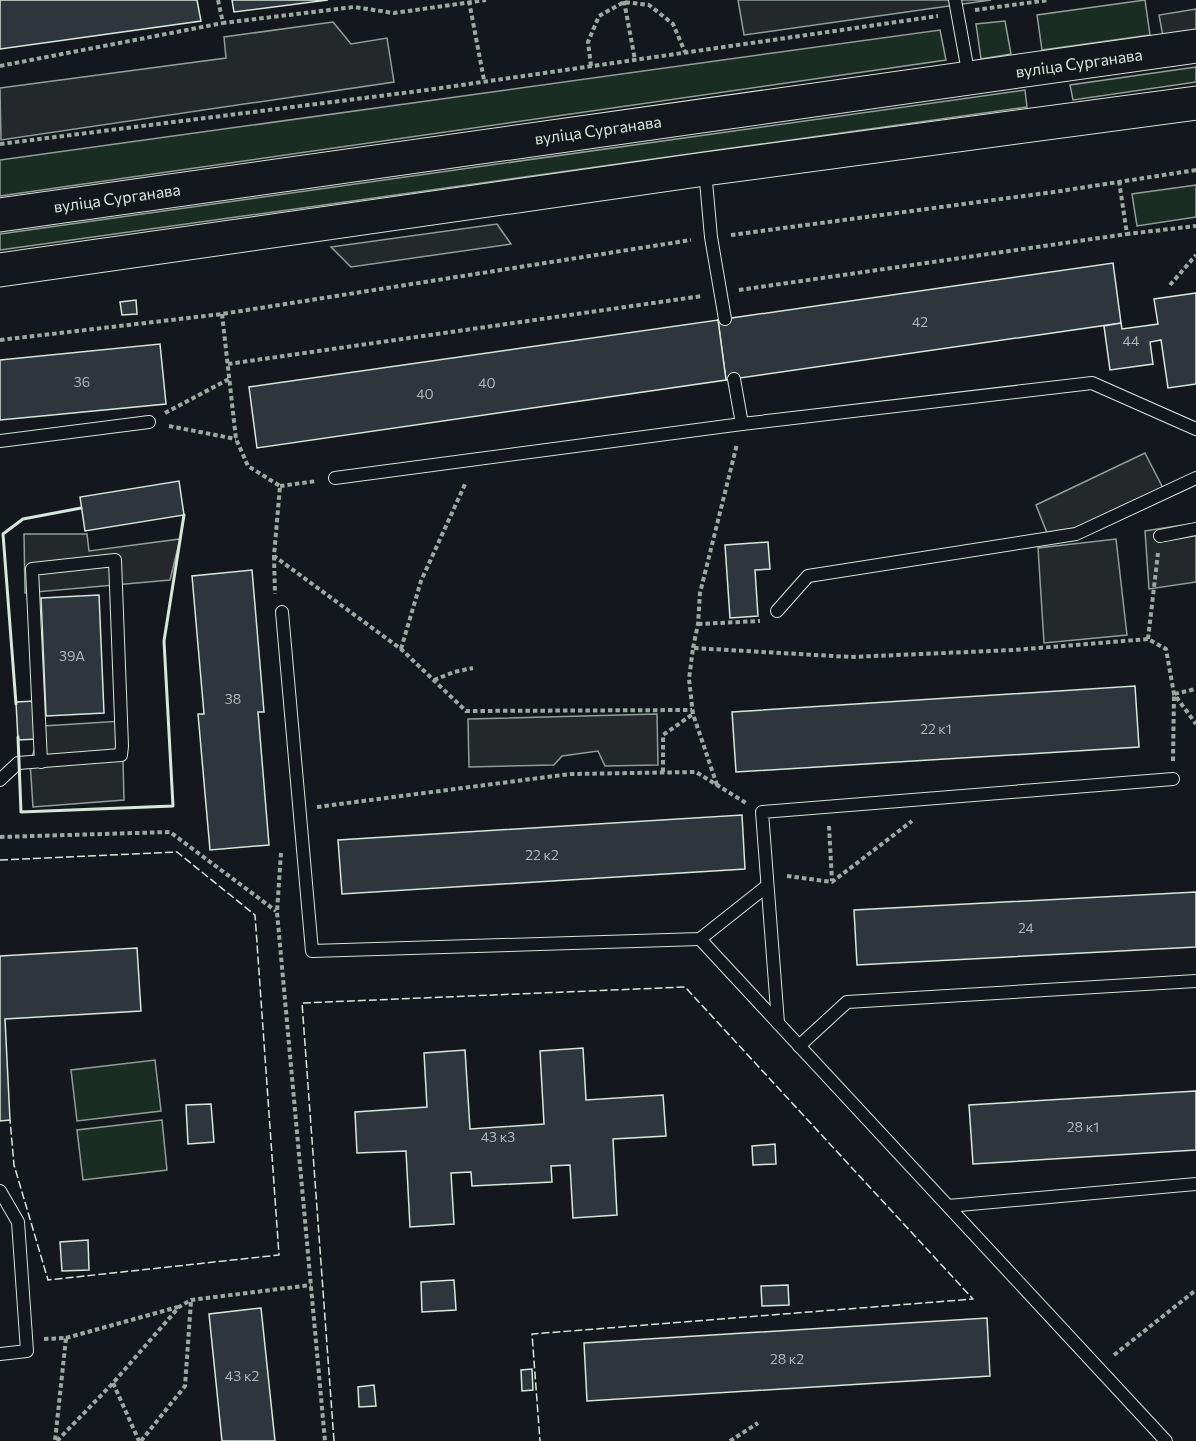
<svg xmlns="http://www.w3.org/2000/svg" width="1196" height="1441" font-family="Commissioner,sans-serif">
<rect width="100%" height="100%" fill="#14181c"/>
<g fill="#1a2d24" stroke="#939e99" stroke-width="1.5">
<polygon points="1145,0 1150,35 1042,50 1037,15"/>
<polygon points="1005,21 1011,54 981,59 976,24"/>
<polygon points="940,30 946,60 0,196 0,160"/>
<polygon points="1196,67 1196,82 1073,100 1070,85"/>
<polygon points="1025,90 1027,107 0,250 0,234"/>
<polygon points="1196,185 1196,217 1137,226 1132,194"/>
<polygon points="155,1060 161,1111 77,1121 71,1070"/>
<polygon points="162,1120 167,1170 83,1180 77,1130"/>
</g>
<g fill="#24282b" stroke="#939e99" stroke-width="1.5">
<polygon points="738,0 991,0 744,35"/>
<polygon points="1196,9 1196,37 1164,42 1159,15"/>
<polygon points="333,22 351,44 387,38 394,82 1,140 0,88 226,58 224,37"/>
<polygon points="497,224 511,244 351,267 331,247"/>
<polygon points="1145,453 1165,492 1049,538 1036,505"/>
<polygon points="1196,523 1196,582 1149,589 1145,531"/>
<polygon points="24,534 87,534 89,551 180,539 170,580 25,593"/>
<polygon points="1116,539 1127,635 1044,643 1038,548"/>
<polygon points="657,714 658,765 605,766 598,751 562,756 554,765 469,767 468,719"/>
<polygon points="122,721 124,800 33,807 30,762 43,726"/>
</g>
<g fill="#2c363c" stroke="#d8e6dc" stroke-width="1.5">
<polygon points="0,0 197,0 201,21 0,49"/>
<polygon points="232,0 328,0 234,12"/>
<polygon points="1113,263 1121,323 726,380 718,320"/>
<polygon points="1196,293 1196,384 1168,388 1161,340 1150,342 1153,364 1110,370 1104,326 1121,323 1122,329 1158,324 1154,299"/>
<polygon points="136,300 137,314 122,315 120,302"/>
<polygon points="718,320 726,380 257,448 249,387"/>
<polygon points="160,344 166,404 0,420 0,360"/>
<polygon points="179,481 184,515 85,531 80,497"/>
<polygon points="768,542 770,569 755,570 758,616 730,618 725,545"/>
<polygon points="252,570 264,712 258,712 269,845 210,850 198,714 204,714 192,576"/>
<polygon points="99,595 104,713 46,716 41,598"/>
<polygon points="1135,686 1139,747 736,772 732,712"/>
<polygon points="35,701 37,739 18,740 16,702"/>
<polygon points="742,815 745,869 342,894 338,840"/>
<polygon points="1196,892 1196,947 857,965 854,910"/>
<polygon points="137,948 141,1011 5,1019 10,1120 0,1121 0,956"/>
<polygon points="583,1048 586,1100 663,1095 666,1136 613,1139 617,1215 573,1218 570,1165 551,1166 552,1182 472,1186 471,1172 451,1173 454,1224 410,1227 406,1151 357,1153 355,1112 427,1107 424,1053 465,1050 470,1129 544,1124 540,1051"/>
<polygon points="1196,1091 1196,1150 973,1164 969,1105"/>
<polygon points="211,1104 214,1142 188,1144 186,1105"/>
<polygon points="775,1144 776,1164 753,1165 752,1146"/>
<polygon points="88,1240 89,1270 62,1271 60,1242"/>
<polygon points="454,1280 456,1310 422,1312 421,1282"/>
<polygon points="788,1285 789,1305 762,1306 761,1286"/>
<polygon points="261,1308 275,1441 222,1441 209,1314"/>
<polygon points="987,1318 990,1376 587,1401 584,1343"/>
<polygon points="532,1369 533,1390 522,1391 521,1370"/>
<polygon points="374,1385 376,1406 359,1407 358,1387"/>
</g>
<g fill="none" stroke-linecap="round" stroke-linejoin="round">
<defs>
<g id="lane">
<polyline points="955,0 969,77"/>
<polyline points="705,170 711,237 725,319"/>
<polyline points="734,379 742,424"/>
<polyline points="0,441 149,422"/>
<polyline points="335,478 742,424 1092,383 1196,429"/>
<polyline points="1160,536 1196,529"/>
<polyline points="777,611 808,576 1076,534 1196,478"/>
<polyline points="282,612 312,951 700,939 767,886"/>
<polyline points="0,780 18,763 121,755 122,746 115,560 32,569 41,762"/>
<polyline points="700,939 1166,1441"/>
<polyline points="778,1023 762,812 1173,779"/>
<polyline points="799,1046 847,1002 1196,981"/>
<polyline points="0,1191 18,1222 27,1351 0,1354"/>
<polyline points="948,1206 1196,1184"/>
</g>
<g id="primary">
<polyline points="0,215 1196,46"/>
<polyline points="0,270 705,169 1196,103"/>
</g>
</defs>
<use href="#lane" stroke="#d8e6dc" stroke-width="14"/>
<use href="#primary" stroke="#d8e6dc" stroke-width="35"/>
<g stroke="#9da8a2" stroke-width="4" stroke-dasharray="4.5 3" stroke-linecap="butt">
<polyline points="218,0 223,23 354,7 394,13 486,0"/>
<polyline points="469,1 484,80"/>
<polyline points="624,1 635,60"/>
<polyline points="975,10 1049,0"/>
<polyline points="0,66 223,23"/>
<polyline points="591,66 588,42 599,16 624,2 649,5 673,24 685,52"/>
<polyline points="0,144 427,90 938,16"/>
<polyline points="1119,181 1127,234 1196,226"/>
<polyline points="731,235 1054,192 1196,170"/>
<polyline points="1170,285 1196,255"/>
<polyline points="739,290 1127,234"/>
<polyline points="222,314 236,439 248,466 280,486 274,556 401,649 466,711 692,710"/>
<polyline points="0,340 222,314 691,240"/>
<polyline points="228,364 702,296"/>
<polyline points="165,413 229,379"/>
<polyline points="169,426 236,439"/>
<polyline points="280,486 317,481"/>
<polyline points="274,556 275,594"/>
<polyline points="698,624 760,621"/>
<polyline points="1148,639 1158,553"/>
<polyline points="693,648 698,624 700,593 737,444"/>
<polyline points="401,649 421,581 466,482"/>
<polyline points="434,680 454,672 473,668"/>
<polyline points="1173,761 1174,694 1196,689"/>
<polyline points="663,772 663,735 693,714"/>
<polyline points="717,785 693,714 689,679 693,648 851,657 1014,650 1148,639 1166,649 1174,694 1196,724"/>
<polyline points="317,807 570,774 696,772 746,803"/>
<polyline points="829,826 832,881"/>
<polyline points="0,837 170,832 276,911"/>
<polyline points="281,853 277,912 325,1441"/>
<polyline points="787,876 832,882 912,821"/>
<polyline points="66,1338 178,1307"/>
<polyline points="44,1339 66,1338 55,1441"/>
<polyline points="1114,1355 1196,1290"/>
<polyline points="113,1383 139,1441"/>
<polyline points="57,1441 113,1383 179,1307 191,1300 311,1285"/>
<polyline points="141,1441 185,1386 191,1301"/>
<polyline points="730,1441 758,1423"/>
</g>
<use href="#lane" stroke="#14181c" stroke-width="12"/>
<use href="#primary" stroke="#14181c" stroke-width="33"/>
<g stroke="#d8e6dc" stroke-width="1.5" stroke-dasharray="8 3" stroke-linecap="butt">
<polyline points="0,860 177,852 255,915 279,1255 48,1280 14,1165 10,1120"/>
<polyline points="334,1441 302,1003 685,987 973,1299 532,1334 540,1441"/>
</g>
<g stroke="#d8e6dc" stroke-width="3">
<polyline points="16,704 3,534 23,519 81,508"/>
<polyline points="18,737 21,812 173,806 164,641 184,515"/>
</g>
</g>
<g text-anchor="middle" stroke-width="4.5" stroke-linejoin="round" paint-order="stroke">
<g font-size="14" fill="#adbab4">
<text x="920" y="327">42</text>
<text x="1131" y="346">44</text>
<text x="82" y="387">36</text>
<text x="487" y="388">40</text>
<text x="425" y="399">40</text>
<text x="72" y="661">39А</text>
<text x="233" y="704">38</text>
<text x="936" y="734">22 к1</text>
<text x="542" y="860">22 к2</text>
<text x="1026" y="933">24</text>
<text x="1083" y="1132">28 к1</text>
<text x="498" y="1142">43 к3</text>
<text x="787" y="1364">28 к2</text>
<text x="242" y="1381">43 к2</text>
</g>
<g font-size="16" fill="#d8e6dc" stroke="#14181c">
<text transform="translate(1079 63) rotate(-8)" y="6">вуліца Сурганава</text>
<text transform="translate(598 130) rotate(-8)" y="6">вуліца Сурганава</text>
<text transform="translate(117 198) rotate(-8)" y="6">вуліца Сурганава</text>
</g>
</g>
</svg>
